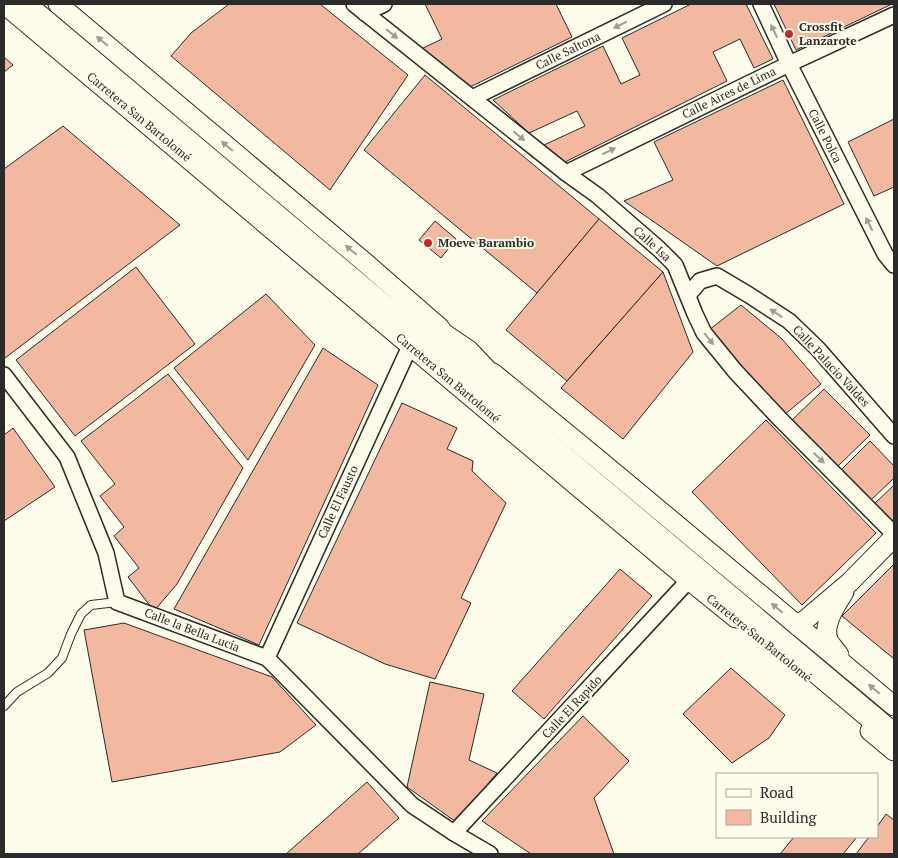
<svg xmlns="http://www.w3.org/2000/svg" width="898" height="858" font-family="'PT Serif',serif">
<rect width="100%" height="100%" fill="#fdfbea"/>
<g fill="#f2b8a0" stroke="#2b2b2b">
<polygon points="229,4 320,4 408,75 330,190 171,56 191,33"/>
<polygon points="425,4 556,4 572,37 470,87 419,50 442,39"/>
<polygon points="691,4 746,4 773,59 754,68 740,39 713,52 727,81 563,163 544,145 585,126 577,111 529,133 493,100 603,46 621,84 640,75 622,38"/>
<polygon points="774,4 892,4 796,50"/>
<polygon points="4,57 13,65 4,72"/>
<polygon points="425,75 599,219 537,293 364,150"/>
<polygon points="783,80 844,204 717,266 624,201 673,180 654,142"/>
<polygon points="894,119 894,187 874,196 848,142"/>
<polygon points="63,126 180,225 5,358 4,356 4,169"/>
<polygon points="599,219 663,272 567,381 506,330"/>
<polygon points="435,221 456,239 441,258 419,240"/>
<polygon points="136,267 195,344 75,436 16,360"/>
<polygon points="663,272 693,352 623,439 561,388"/>
<polygon points="266,294 315,345 248,460 174,368"/>
<polygon points="741,305 782,339 821,384 783,416 709,330"/>
<polygon points="323,348 378,385 259,645 174,609"/>
<polygon points="168,374 243,468 177,584 154,611 128,577 139,568 114,536 124,527 100,496 115,484 81,441"/>
<polygon points="824,389 870,435 836,468 790,422"/>
<polygon points="402,403 457,428 447,449 473,461 472,471 506,503 461,598 471,603 435,679 385,664 297,623"/>
<polygon points="766,420 876,533 802,605 692,492"/>
<polygon points="13,428 55,487 4,521 4,435"/>
<polygon points="870,441 894,466 894,478 870,501 840,471"/>
<polygon points="894,485 894,522 892,524 873,505"/>
<polygon points="894,564 894,659 842,616"/>
<polygon points="620,569 652,596 544,719 512,691"/>
<polygon points="124,623 272,677 316,725 280,752 112,782 84,630"/>
<polygon points="731,668 785,715 769,738 732,763 683,714"/>
<polygon points="430,682 484,694 469,760 497,773 456,822 407,787"/>
<polygon points="583,716 629,761 594,798 614,854 531,854 482,821"/>
<polygon points="367,782 399,818 358,854 286,854"/>
<polygon points="886,814 894,820 894,854 856,854 869,837 877,837 877,827"/>
<polygon points="794,837 857,837 843,854 780,854"/>
</g>
<g fill="none" stroke-linecap="round" stroke-linejoin="round">
<defs>
<polyline id="service" points="4,706 17,692 48,673 62,658 71,634 81,614 91,605 117,602"/>
<g id="minor">
<polyline points="354,4 566,173 598,196 659,249 675,265 695,314 704,333 735,371 779,418 894,534"/>
<polyline points="761,4 789,64 885,254 894,265"/>
<polyline points="365,13 384,4"/>
<polyline points="472,98 664,4"/>
<polyline points="566,173 789,64 894,15"/>
<polyline points="688,295 700,281 717,276 749,295 789,321 818,349 894,436"/>
<polyline points="4,375 67,457 106,553 117,602 267,658 412,805 454,833 490,854"/>
<polyline points="267,658 410,346"/>
<polyline points="454,833 689,580"/>
</g>
<g id="tertiary">
<polyline points="4,4 689,580 736,618"/>
<polyline points="58,4 362,260 440,328"/>
<polyline points="493,373 599,460 894,706"/>
<polyline points="798,626 850,582 894,537"/>
<path d="M839 655C836 651 832 646 829 642 821 626 836 605 844 592"/>
<polyline points="870,731 894,751"/>
</g>
<g id="primary">
<polyline points="23,4 894,736"/>
<polyline points="424,323 467,352 501,388"/>
</g>
</defs>
<use href="#service" stroke="#2b2b2b" stroke-width="10"/>
<use href="#minor" stroke="#2b2b2b" stroke-width="18"/>
<use href="#tertiary" stroke="#2b2b2b" stroke-width="21"/>
<use href="#primary" stroke="#2b2b2b" stroke-width="26"/>
<use href="#service" stroke="#fdfbea" stroke-width="8"/>
<use href="#minor" stroke="#fdfbea" stroke-width="15"/>
<use href="#tertiary" stroke="#fdfbea" stroke-width="19"/>
<use href="#primary" stroke="#fdfbea" stroke-width="24"/>
</g>
<defs><path id="oneway-solid" d="M-6-.8H1V-3.2L6.5 0L1 3.2V.8H-6Z" transform="scale(1.25)"/></defs>
<g fill="#9e9d94">
<use href="#oneway-solid" transform="translate(620 25) rotate(154)"/>
<use href="#oneway-solid" transform="translate(774 31) rotate(-115)"/>
<use href="#oneway-solid" transform="translate(392 34) rotate(39)"/>
<use href="#oneway-solid" transform="translate(102 41) rotate(-140)"/>
<use href="#oneway-solid" transform="translate(519 136) rotate(39)"/>
<use href="#oneway-solid" transform="translate(227 146) rotate(-140)"/>
<use href="#oneway-solid" transform="translate(609 151) rotate(-26)"/>
<use href="#oneway-solid" transform="translate(869 224) rotate(-117)"/>
<use href="#oneway-solid" transform="translate(351 250) rotate(-140)"/>
<use href="#oneway-solid" transform="translate(776 313) rotate(-147)"/>
<use href="#oneway-solid" transform="translate(709 339) rotate(51)"/>
<use href="#oneway-solid" transform="translate(819 458) rotate(45)"/>
<use href="#oneway-solid" transform="translate(777 608) rotate(-140)"/>
<use href="#oneway-solid" transform="translate(874 689) rotate(-140)"/>
</g>
<g fill="#c62828" stroke="#fdfbea" stroke-width="2">
<circle cx="789" cy="34" r="5"/>
<circle cx="428" cy="243" r="5"/>
</g>
<g text-anchor="middle" stroke-width="4" stroke-linejoin="round" paint-order="stroke">
<g font-size="12" font-weight="bold" fill="#2b2b2b" stroke="#fdfbea" text-anchor="start">
<text x="799" y="31">Crossfit<tspan x="799" dy="14">Lanzarote</tspan></text>
<text x="438" y="247">Moeve Barambio</text>
</g>
<g font-size="12" fill="#2b2b2b" stroke="#fdfbea">
<text transform="translate(568 51) rotate(-26)" y="4">Calle Saltona</text>
<text transform="translate(729 93) rotate(-26)" y="4">Calle Aires de Lima</text>
<text transform="translate(139 117) rotate(40)" y="4">Carretera San Bartolomé</text>
<text transform="translate(825 136) rotate(63)" y="4">Calle Polca</text>
<text transform="translate(652 244) rotate(42)" y="4">Calle Isa</text>
<text transform="translate(831 366) rotate(47)" y="4">Calle Palacio Valdes</text>
<text transform="translate(448 378) rotate(40)" y="4">Carretera San Bartolomé</text>
<text transform="translate(338 502) rotate(-65)" y="4">Calle El Fausto</text>
<text transform="translate(192 630) rotate(21)" y="4">Calle la Bella Lucia</text>
<text transform="translate(759 638) rotate(39)" y="4">Carretera San Bartolomé</text>
<text transform="translate(572 707) rotate(-47)" y="4">Calle El Rapido</text>
</g>
</g>
<rect width="898" height="858" fill="none" stroke="#2b2b2b" stroke-width="10"/>
<rect x="716" y="773" width="162" height="65" fill="#fdfbea" stroke="#a9a89e"/>
<rect x="726" y="789" width="25" height="8" fill="#fdfbea" stroke="#a9a89e"/>
<text x="760" y="798" font-size="15" fill="#2b2b2b">Road</text>
<rect x="726" y="810" width="25" height="15" fill="#f2b8a0" stroke="#a9a89e"/>
<text x="760" y="823" font-size="15" fill="#2b2b2b">Building</text>
</svg>
